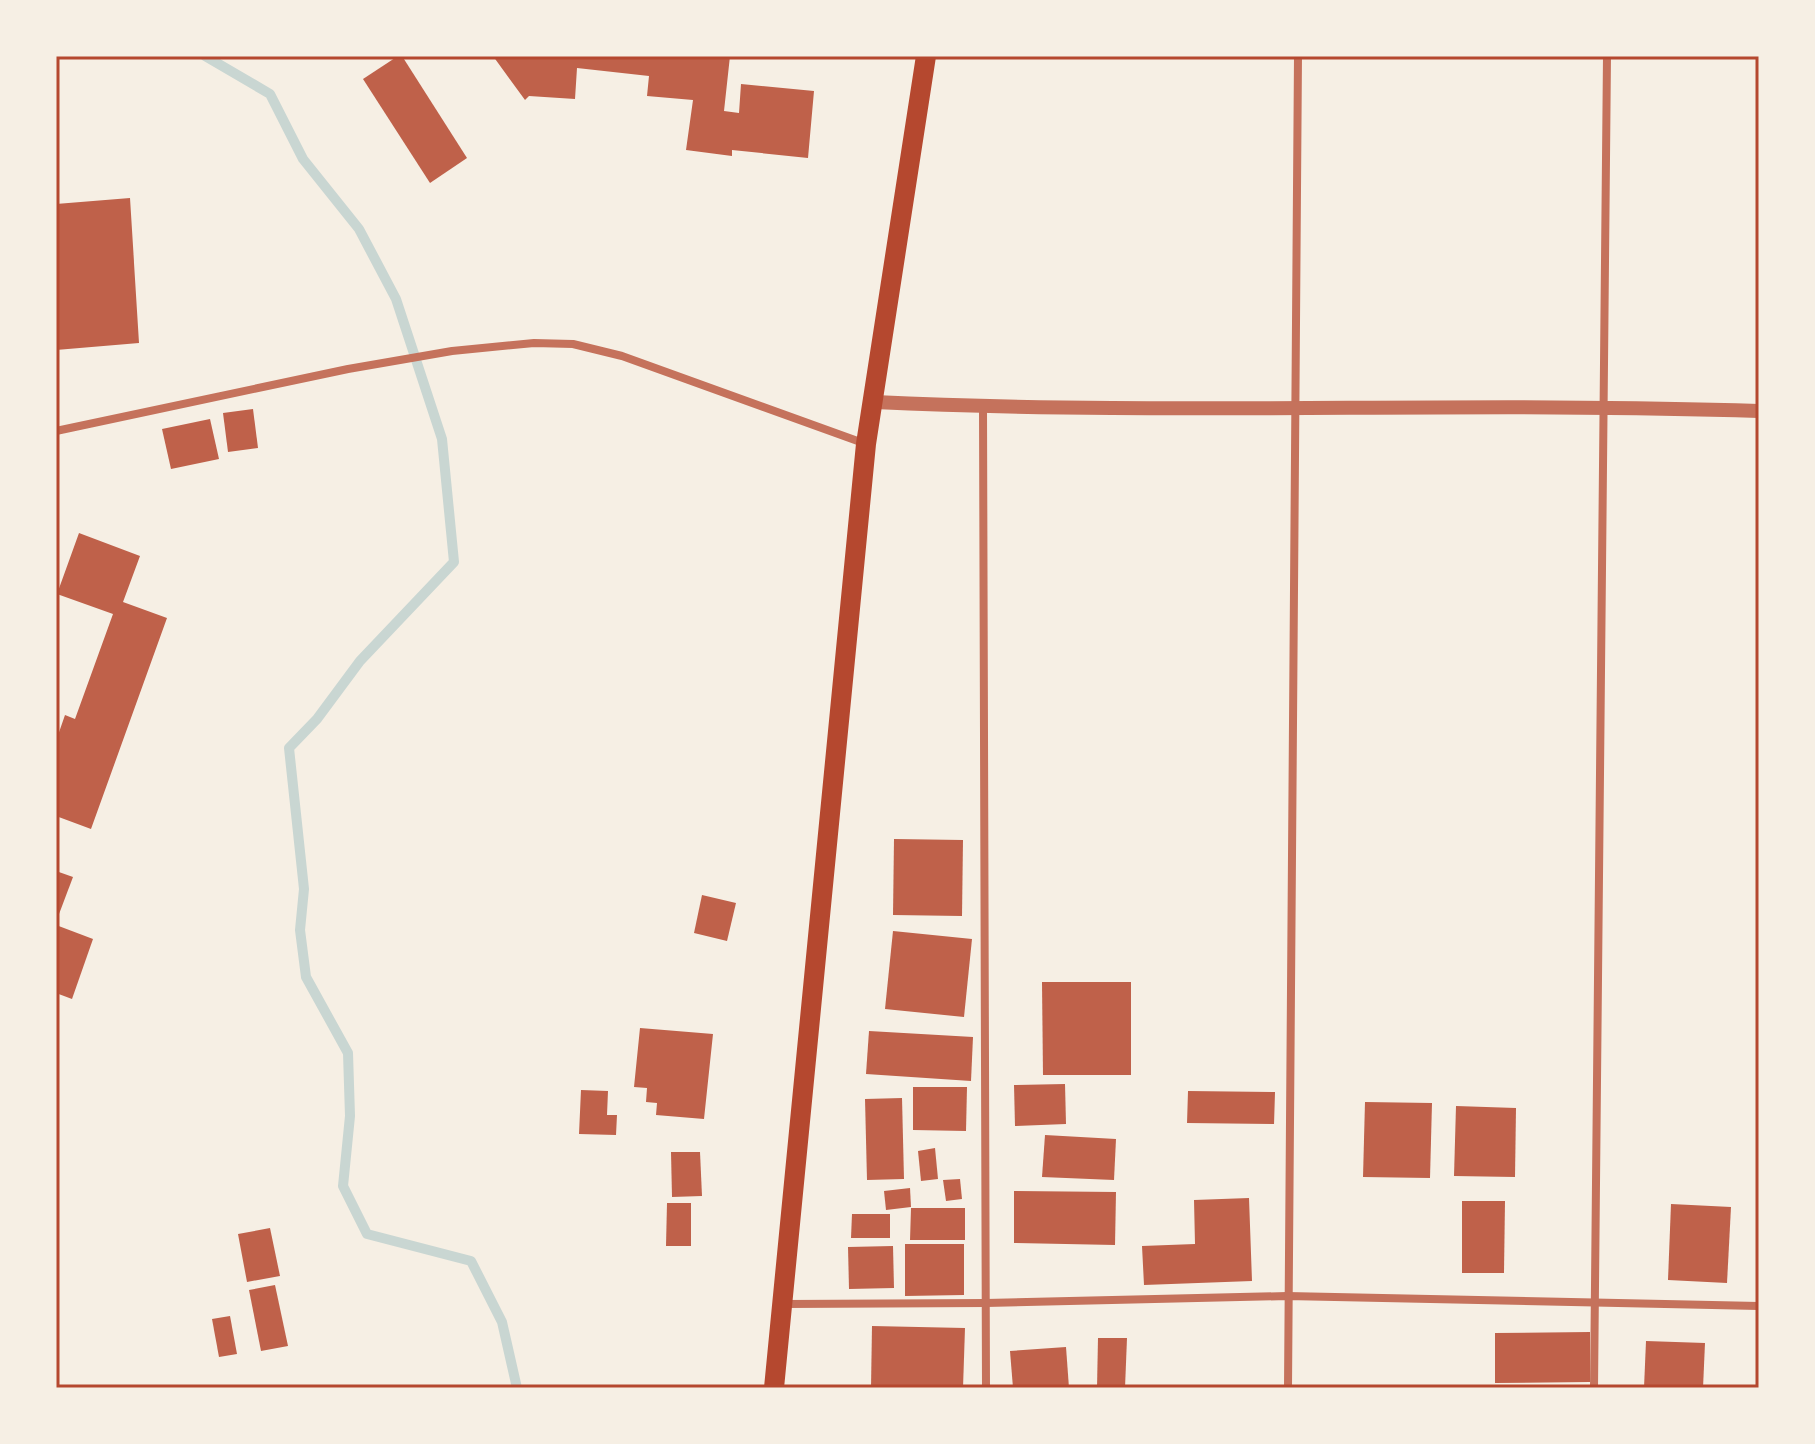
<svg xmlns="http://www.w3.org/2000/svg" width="1815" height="1444" font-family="'Golos Text',sans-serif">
<rect width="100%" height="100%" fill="#f6efe4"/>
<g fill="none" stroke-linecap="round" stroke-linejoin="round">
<polyline stroke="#c9d6d2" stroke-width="10" points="205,56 270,94 303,159 359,229 396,299 442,439 454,562 360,661 317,719 289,748 304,889 300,930 306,977 348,1053 350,1116 343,1186 367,1234 471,1261 502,1322 517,1388"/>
</g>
<g fill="#bf614a">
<polygon points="398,56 402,56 467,158 430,183 363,79"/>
<polygon points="493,56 730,56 724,111 739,113 741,84 814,91 808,158 732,150 732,156 686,150 693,100 647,96 649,76 577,68 575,99 529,96 525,100"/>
<polygon points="130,198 139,343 56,350 56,204"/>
<polygon points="253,409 258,448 228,452 223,413"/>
<polygon points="210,419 219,459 171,469 162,429"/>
<polygon points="79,533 140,556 123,602 167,618 91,829 56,816 56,741 65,715 75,719 113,614 57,594"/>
<polygon points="894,839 963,840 962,916 893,915"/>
<polygon points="56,871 73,877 56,922"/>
<polygon points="702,895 736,903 727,941 694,933"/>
<polygon points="56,925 93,939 72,999 56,993"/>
<polygon points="893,931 972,939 964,1017 885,1009"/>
<polygon points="1042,982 1131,982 1131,1075 1043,1075"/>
<polygon points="640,1028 713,1034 704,1119 656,1115 657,1103 646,1102 647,1088 634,1087"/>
<polygon points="869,1031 973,1037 971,1081 866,1074"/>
<polygon points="1065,1084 1066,1124 1015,1126 1014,1085"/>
<polygon points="913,1087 967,1087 966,1131 913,1130"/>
<polygon points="581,1090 608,1091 607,1115 617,1115 616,1135 579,1134"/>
<polygon points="1188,1091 1275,1092 1274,1124 1187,1123"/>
<polygon points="902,1098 904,1179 867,1180 865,1099"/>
<polygon points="1365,1102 1432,1103 1430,1178 1363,1177"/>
<polygon points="1456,1106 1516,1108 1515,1177 1454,1176"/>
<polygon points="1045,1135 1116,1139 1114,1180 1042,1177"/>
<polygon points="935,1148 938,1179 921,1181 918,1151"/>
<polygon points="671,1152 700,1152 702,1196 672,1197"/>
<polygon points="960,1179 962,1199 946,1201 943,1180"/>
<polygon points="910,1188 911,1207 886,1210 884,1191"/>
<polygon points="1014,1191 1116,1192 1115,1245 1014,1243"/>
<polygon points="1249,1198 1252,1281 1144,1285 1142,1246 1195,1244 1194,1200"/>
<polygon points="1462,1201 1505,1201 1504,1273 1462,1273"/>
<polygon points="667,1203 691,1203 691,1246 666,1246"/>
<polygon points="1671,1204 1731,1207 1727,1283 1668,1280"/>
<polygon points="911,1208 965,1208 965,1240 910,1240"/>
<polygon points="852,1214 890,1214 890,1238 851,1238"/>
<polygon points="270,1228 280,1276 247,1282 238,1234"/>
<polygon points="905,1244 964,1244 964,1295 905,1296"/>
<polygon points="893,1246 894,1288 849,1289 848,1247"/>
<polygon points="275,1285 288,1346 261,1351 249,1290"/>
<polygon points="230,1316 237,1354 219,1357 212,1319"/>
<polygon points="872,1326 965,1328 963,1388 871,1388"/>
<polygon points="1590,1332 1590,1382 1495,1383 1495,1333"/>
<polygon points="1098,1338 1127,1338 1125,1388 1097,1388"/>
<polygon points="1646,1341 1705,1343 1703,1388 1644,1388"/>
<polygon points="1066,1347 1069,1388 1013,1388 1010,1351"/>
</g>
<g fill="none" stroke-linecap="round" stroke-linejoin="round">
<g stroke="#c5725c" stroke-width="8">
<polyline points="983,409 986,1388"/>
<polyline points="56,431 348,369 452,351 534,343 573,344 622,356 866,444"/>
<polyline points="785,1304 986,1303 1287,1296 1759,1306"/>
<polyline points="1288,1388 1298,56"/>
<polyline points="1594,1388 1607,56"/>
</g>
<path stroke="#c5725c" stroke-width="14" d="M875 402C1169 416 1464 401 1759 411"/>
<polyline stroke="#b5482f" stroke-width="20" points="774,1388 866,444 926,56"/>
</g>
<rect width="1815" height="1444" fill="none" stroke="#f6efe4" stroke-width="116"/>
<rect x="58" y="58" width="1699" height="1328" fill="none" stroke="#b5482f" stroke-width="3"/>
</svg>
